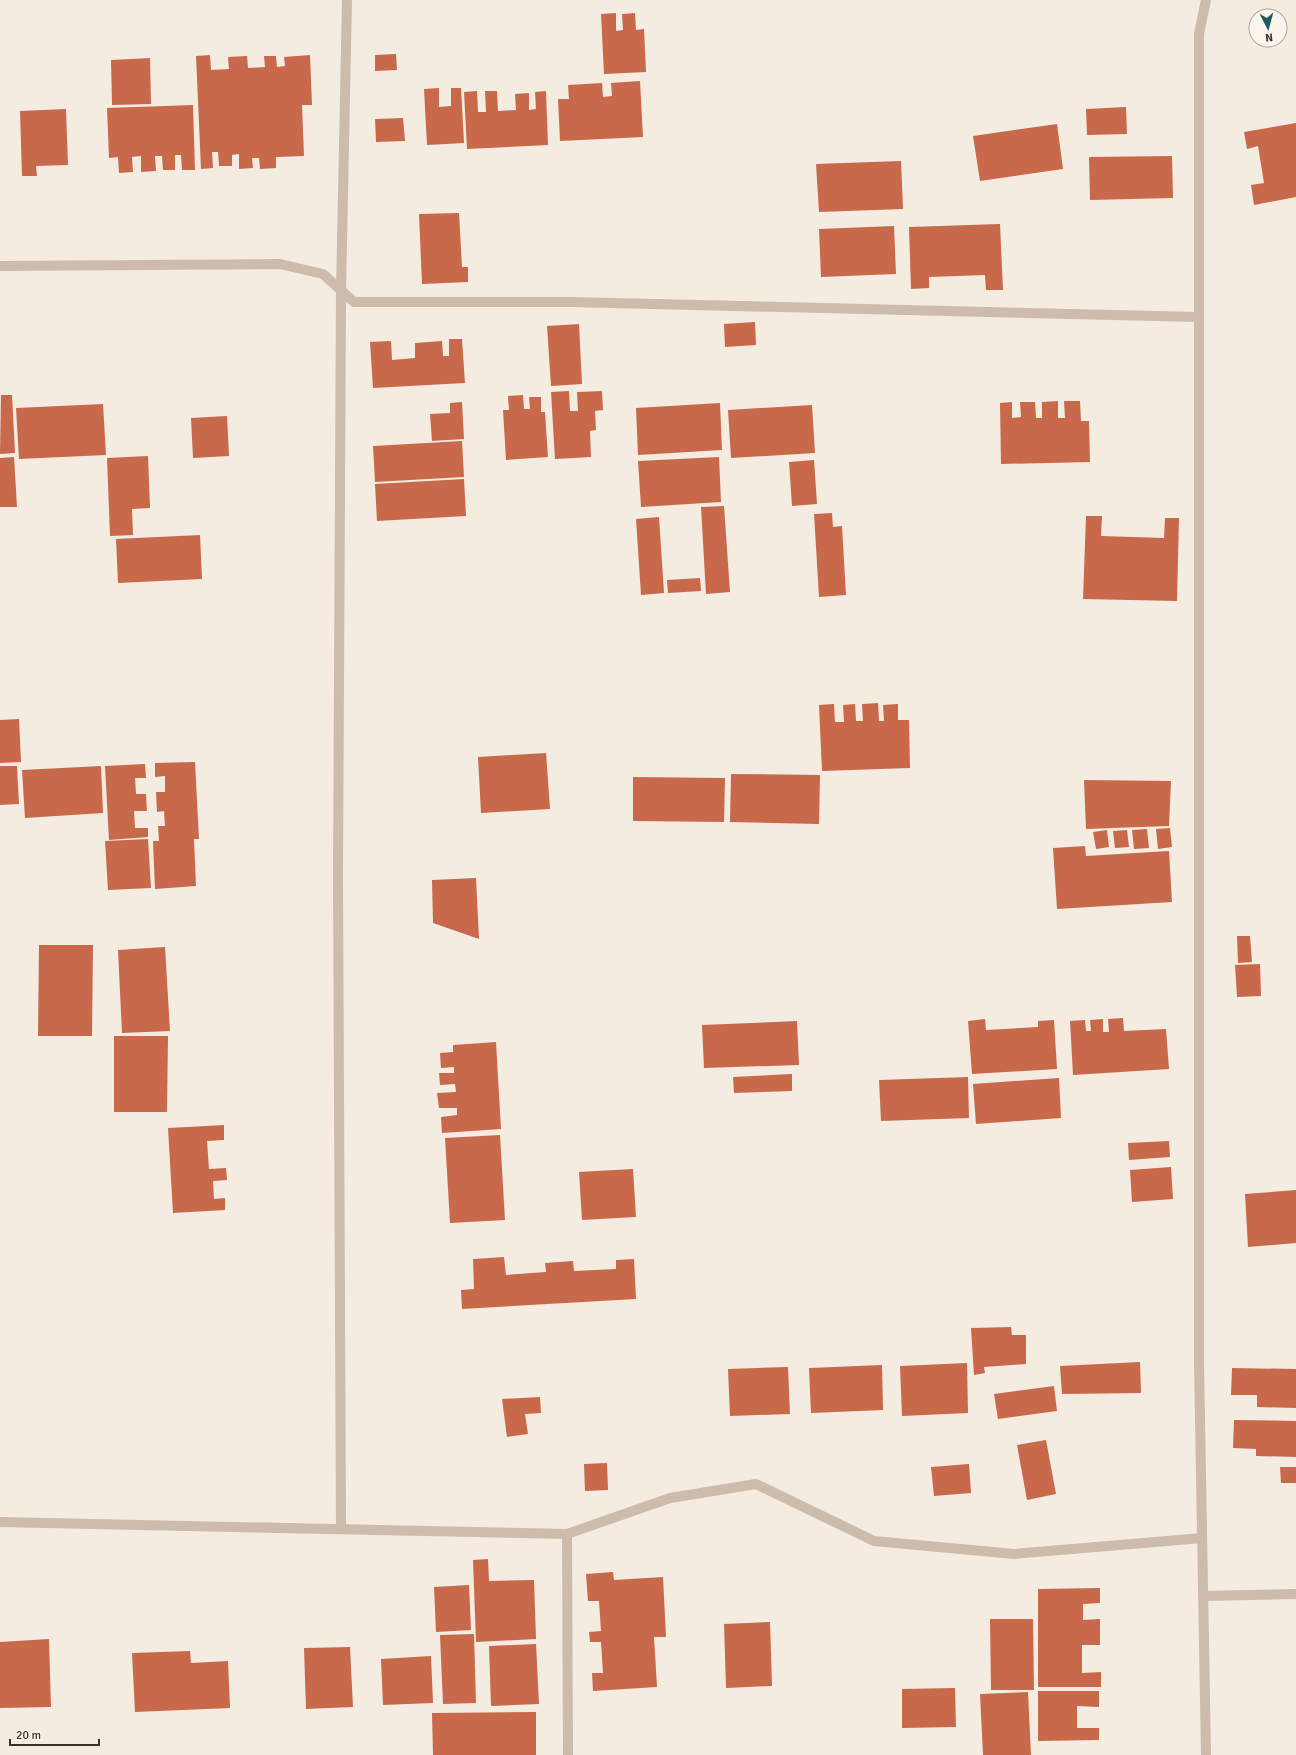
<svg xmlns="http://www.w3.org/2000/svg" width="1296" height="1755" font-family="Signika,sans-serif">
<rect width="100%" height="100%" fill="#f4ebe1"/>
<g fill="#c8694b">
<polygon points="616,13 616,31 623,30 622,14 635,13 636,30 644,29 646,72 604,74 601,14"/>
<polygon points="396,54 397,70 375,71 375,55"/>
<polygon points="210,55 211,70 229,69 228,57 247,56 248,68 265,67 264,56 276,56 277,67 285,66 284,57 310,55 312,105 302,105 304,156 276,157 276,168 260,169 259,158 252,158 253,168 239,169 239,154 232,155 232,166 219,166 218,152 212,152 213,168 201,169 196,56"/>
<polygon points="150,58 151,104 112,105 111,60"/>
<polygon points="640,81 643,137 560,141 558,99 569,99 568,85 602,83 603,97 612,96 611,83"/>
<polygon points="439,88 439,107 451,106 451,88 461,88 464,143 427,145 424,89"/>
<polygon points="477,91 478,112 486,112 485,91 497,91 498,111 516,110 515,94 529,93 529,110 536,109 535,92 546,91 548,145 467,149 464,92"/>
<polygon points="193,105 195,170 182,170 181,155 175,155 175,170 163,170 162,156 155,156 156,171 141,172 141,156 132,157 133,172 119,173 118,157 109,158 107,108"/>
<polygon points="1126,107 1127,134 1087,135 1086,109"/>
<polygon points="66,109 68,165 36,166 37,176 22,176 20,111"/>
<polygon points="403,118 405,141 376,142 375,119"/>
<polygon points="1296,123 1296,197 1254,205 1251,185 1264,183 1258,146 1247,149 1244,132"/>
<polygon points="1057,124 1063,169 980,181 973,136"/>
<polygon points="1172,156 1173,198 1090,200 1089,157"/>
<polygon points="901,161 903,209 819,212 816,164"/>
<polygon points="459,213 462,267 468,267 468,282 422,284 419,214"/>
<polygon points="1000,224 1003,290 986,290 985,275 929,277 929,288 911,289 909,227"/>
<polygon points="894,226 896,274 821,277 819,229"/>
<polygon points="755,322 756,345 725,347 724,324"/>
<polygon points="579,324 582,384 551,386 547,326"/>
<polygon points="449,339 462,339 465,383 373,388 370,342 391,341 392,360 415,358 415,343 442,341 443,356 449,356"/>
<polygon points="569,391 570,411 578,411 577,392 602,391 603,410 595,411 596,430 590,431 591,457 555,459 551,392"/>
<polygon points="1,395 12,395 15,453 0,454"/>
<polygon points="523,395 524,409 530,409 529,397 541,397 541,412 545,412 548,457 506,460 503,410 509,410 508,396"/>
<polygon points="1058,401 1058,418 1065,418 1064,401 1080,401 1081,421 1089,421 1090,462 1001,464 1000,403 1012,402 1012,418 1021,417 1020,402 1035,402 1036,418 1042,418 1042,402"/>
<polygon points="462,402 464,439 432,441 430,414 450,413 450,403"/>
<polygon points="720,403 722,450 638,455 636,408"/>
<polygon points="103,404 106,455 19,459 16,408"/>
<polygon points="812,405 815,453 731,458 728,410"/>
<polygon points="227,416 229,456 193,458 191,418"/>
<polygon points="462,441 464,477 375,482 373,446"/>
<polygon points="148,456 150,508 132,509 133,535 110,536 107,458"/>
<polygon points="14,457 17,507 0,507 0,458"/>
<polygon points="719,457 721,502 641,507 638,461"/>
<polygon points="814,460 817,504 792,506 789,462"/>
<polygon points="464,479 466,516 377,521 375,484"/>
<polygon points="724,506 730,592 706,594 701,507"/>
<polygon points="832,513 833,527 842,526 846,595 819,597 814,514"/>
<polygon points="1086,516 1102,516 1101,536 1164,538 1165,518 1179,518 1177,601 1083,599"/>
<polygon points="659,517 664,593 641,595 636,519"/>
<polygon points="200,535 202,579 118,583 116,539"/>
<polygon points="700,578 701,591 668,593 667,580"/>
<polygon points="878,703 879,721 884,721 883,705 898,704 898,720 909,720 910,768 822,771 819,705 834,704 835,722 844,722 843,705 855,704 856,721 863,721 862,704"/>
<polygon points="19,719 21,762 0,763 0,720"/>
<polygon points="546,753 550,809 481,813 478,757"/>
<polygon points="195,762 199,839 194,839 196,886 155,889 153,841 159,841 158,826 165,826 164,811 157,812 156,792 165,792 165,776 155,777 155,763"/>
<polygon points="145,764 146,778 135,778 136,794 146,794 147,811 134,811 135,828 148,828 148,837 109,840 105,766"/>
<polygon points="0,766 17,766 19,804 0,805"/>
<polygon points="101,766 103,813 25,818 22,770"/>
<polygon points="731,774 820,775 819,824 730,822"/>
<polygon points="633,777 725,778 724,822 633,821"/>
<polygon points="1084,780 1171,781 1169,826 1086,829"/>
<polygon points="1170,828 1172,847 1158,849 1156,829"/>
<polygon points="1147,829 1149,848 1134,849 1132,830"/>
<polygon points="1107,830 1109,847 1096,849 1093,832"/>
<polygon points="1127,830 1129,847 1115,848 1113,831"/>
<polygon points="148,839 151,888 108,890 105,841"/>
<polygon points="1085,846 1086,856 1169,851 1172,902 1057,909 1053,848"/>
<polygon points="476,878 479,939 433,923 432,880"/>
<polygon points="1237,936 1250,936 1252,962 1238,963"/>
<polygon points="39,945 93,945 92,1036 38,1036"/>
<polygon points="165,947 170,1031 122,1033 118,950"/>
<polygon points="1260,964 1261,996 1237,997 1235,965"/>
<polygon points="1123,1018 1124,1031 1166,1029 1169,1069 1073,1075 1070,1021 1085,1020 1086,1031 1091,1031 1090,1020 1103,1019 1103,1032 1109,1032 1108,1019"/>
<polygon points="985,1019 986,1030 1038,1027 1038,1021 1054,1020 1057,1069 972,1074 968,1021"/>
<polygon points="797,1021 799,1065 704,1068 702,1025"/>
<polygon points="114,1036 168,1036 167,1112 114,1112"/>
<polygon points="496,1042 501,1129 442,1133 441,1117 457,1115 457,1108 439,1108 437,1093 456,1092 455,1084 440,1085 439,1073 454,1073 454,1067 441,1068 440,1053 453,1052 453,1045"/>
<polygon points="792,1074 792,1091 734,1093 733,1077"/>
<polygon points="968,1077 969,1118 881,1121 879,1080"/>
<polygon points="1059,1078 1061,1118 976,1124 973,1084"/>
<polygon points="224,1125 224,1140 207,1141 209,1169 226,1168 227,1180 213,1181 214,1199 225,1198 225,1210 173,1213 168,1128"/>
<polygon points="500,1135 505,1220 450,1223 445,1138"/>
<polygon points="1169,1141 1170,1157 1129,1160 1128,1143"/>
<polygon points="1171,1167 1173,1199 1132,1202 1130,1170"/>
<polygon points="633,1169 636,1217 582,1220 579,1172"/>
<polygon points="1296,1190 1296,1243 1248,1247 1245,1194"/>
<polygon points="504,1257 506,1275 546,1272 545,1263 573,1261 574,1271 616,1269 616,1260 634,1259 636,1299 462,1309 461,1290 474,1289 473,1259"/>
<polygon points="1011,1327 1012,1335 1026,1335 1026,1364 984,1367 985,1373 974,1375 971,1328"/>
<polygon points="1140,1362 1141,1393 1062,1394 1060,1366"/>
<polygon points="967,1363 968,1413 902,1416 900,1366"/>
<polygon points="882,1365 883,1410 811,1413 809,1368"/>
<polygon points="788,1367 790,1414 730,1416 728,1369"/>
<polygon points="1232,1368 1296,1369 1296,1408 1257,1407 1257,1395 1231,1395"/>
<polygon points="1054,1386 1057,1411 998,1419 994,1394"/>
<polygon points="540,1397 541,1413 525,1414 528,1434 507,1437 502,1399"/>
<polygon points="1234,1420 1296,1421 1296,1457 1256,1456 1256,1449 1233,1448"/>
<polygon points="1046,1440 1056,1494 1027,1500 1017,1445"/>
<polygon points="607,1463 608,1490 585,1491 584,1464"/>
<polygon points="969,1464 971,1493 934,1496 931,1467"/>
<polygon points="1280,1467 1296,1467 1296,1483 1281,1483"/>
<polygon points="488,1559 489,1581 534,1580 536,1639 476,1642 473,1560"/>
<polygon points="613,1572 614,1580 663,1577 666,1637 654,1637 657,1687 593,1691 592,1673 603,1673 601,1642 590,1642 589,1632 601,1631 599,1601 588,1601 586,1574"/>
<polygon points="469,1585 471,1630 436,1632 434,1587"/>
<polygon points="1100,1588 1100,1603 1083,1604 1083,1620 1100,1619 1100,1645 1082,1645 1082,1673 1101,1672 1101,1687 1038,1687 1038,1589"/>
<polygon points="990,1619 1033,1619 1034,1690 991,1690"/>
<polygon points="770,1622 772,1686 726,1688 724,1624"/>
<polygon points="474,1634 476,1703 443,1704 440,1635"/>
<polygon points="49,1639 51,1707 0,1708 0,1642"/>
<polygon points="536,1644 539,1704 491,1706 489,1646"/>
<polygon points="350,1647 353,1707 306,1709 304,1648"/>
<polygon points="190,1651 191,1663 228,1661 230,1708 135,1712 132,1653"/>
<polygon points="431,1656 433,1703 383,1705 381,1659"/>
<polygon points="955,1688 956,1727 902,1728 902,1689"/>
<polygon points="1038,1691 1099,1691 1099,1707 1077,1706 1077,1728 1099,1728 1099,1740 1038,1741"/>
<polygon points="1028,1692 1031,1755 983,1755 980,1694"/>
<polygon points="536,1712 536,1755 433,1755 432,1713"/>
</g>
<g fill="none" stroke-linecap="round" stroke-linejoin="round">
<g stroke="#cdbbac" stroke-width="10">
<polyline points="0,266 280,264 323,274 354,302 570,302 1199,317"/>
<polyline points="0,1522 567,1534 670,1498 756,1484 874,1541 1014,1554 1202,1538"/>
<polyline points="341,1529 338,876 341,291 347,0"/>
<polyline points="567,1534 568,1755"/>
<polyline points="1204,1596 1296,1594"/>
<polyline points="1206,1755 1199,1362 1199,34 1206,0"/>
</g>
</g>
<g transform="translate(1268 28) rotate(174)"><circle r="19" fill="#fbf5ee" stroke="#aea6a0"/>
<path d="M0-3L7 15L0 10L-7 15Z" fill="#1f5a5e"/>
<text y="-6" font-size="11" font-weight="bold" text-anchor="middle" fill="#3b302b">N</text>
</g>
<path d="M10 1739v6h89v-6" fill="none" stroke="#3b302b" stroke-width="2"/>
<text x="16" y="1739" font-size="12" fill="#3b302b" stroke="#fbf5ee" stroke-width="3" paint-order="stroke">20 m</text>
</svg>
